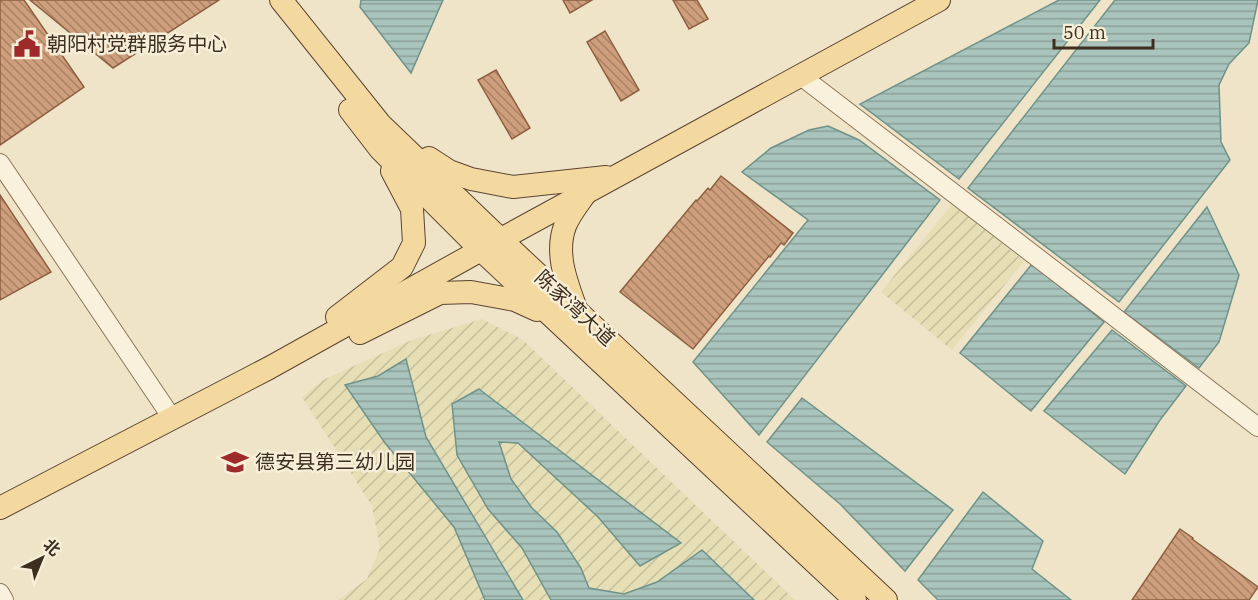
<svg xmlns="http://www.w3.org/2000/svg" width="1258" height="600" font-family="'IBM Plex Serif','Noto Sans SC',serif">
<defs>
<pattern id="farmland-furrows" width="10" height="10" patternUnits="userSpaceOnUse" patternTransform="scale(1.5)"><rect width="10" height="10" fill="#e6deb5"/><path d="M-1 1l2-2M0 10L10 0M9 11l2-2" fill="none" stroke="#c6bf9b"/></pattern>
<pattern id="water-rules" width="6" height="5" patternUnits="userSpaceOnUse" patternTransform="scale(1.5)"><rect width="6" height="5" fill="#a9c4bc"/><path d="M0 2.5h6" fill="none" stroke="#8ba098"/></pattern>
<pattern id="building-back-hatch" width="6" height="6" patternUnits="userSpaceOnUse" patternTransform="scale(1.5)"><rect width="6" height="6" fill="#cf9f7d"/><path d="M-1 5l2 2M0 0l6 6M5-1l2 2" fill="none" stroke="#a98266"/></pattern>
</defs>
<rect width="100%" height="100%" fill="#f0e4c8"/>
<g fill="url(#farmland-furrows)">
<polygon points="953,203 1024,261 952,350 881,292"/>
<polygon points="482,319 523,340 795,600 338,600 367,579 380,548 372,506 302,397 323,380 412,340"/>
</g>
<g fill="url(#water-rules)" stroke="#6f938a" stroke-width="1.5">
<polygon points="361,0 443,0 411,73 360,7"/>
<polygon points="1059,0 1100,0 959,179 860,104"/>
<polygon points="1115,0 1258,0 1249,43 1229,64 1219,85 1221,142 1230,160 1119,302 968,188"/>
<polygon points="828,126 859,140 940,200 759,435 693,362 808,220 742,172 771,148 809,130"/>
<polygon points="1207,207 1239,275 1219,342 1199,368 1124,312"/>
<polygon points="1032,264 1104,322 1031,411 960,353"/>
<polygon points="1112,330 1186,386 1160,420 1125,474 1044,411"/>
<polygon points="406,359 426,437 523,600 485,600 454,527 385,443 345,385 378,376"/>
<polygon points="479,389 681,543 640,566 598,517 518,443 499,442 511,479 532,508 557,532 581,568 589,588 624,594 657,582 702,550 754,600 551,600 522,548 488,509 457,455 452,404"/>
<polygon points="802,398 953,510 905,571 840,504 767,442"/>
<polygon points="983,492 1043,541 1032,569 1071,600 938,600 918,580"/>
</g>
<g fill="url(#building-back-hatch)" stroke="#8d5f41" stroke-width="1.5">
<polygon points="0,0 24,0 84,87 0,145"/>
<polygon points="30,0 219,0 113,68"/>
<polygon points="563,0 592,0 570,13"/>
<polygon points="673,0 697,0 708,19 689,29"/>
<polygon points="605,31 639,90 621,101 587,42"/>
<polygon points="496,70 530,128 512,139 478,80"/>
<polygon points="721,176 793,233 784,245 781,243 770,257 769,256 693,349 620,292 696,200 697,201 708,188 710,190"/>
<polygon points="0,195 51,272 0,300"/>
<polygon points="1180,529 1193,538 1192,539 1258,587 1249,600 1132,600"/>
</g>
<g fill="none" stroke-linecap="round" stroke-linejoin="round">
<defs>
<g id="minor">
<polyline points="801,76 1258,427"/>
<polyline points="0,163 172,418"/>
<polyline points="0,593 4,600"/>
</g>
<g id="major">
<polyline points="281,0 381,125 500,239 886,600"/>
<polyline points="350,110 380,149 481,250 855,600"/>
<polyline points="429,158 449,171 471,179 513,187 606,177"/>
<path d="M575 306C566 281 555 253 565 226 569 215 578 204 585 194"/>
<polyline points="337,317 402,267 414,243 412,209 392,171"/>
<polyline points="360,333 440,293 471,292 515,300 537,310"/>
<polyline points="0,508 269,368 481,250 939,0"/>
</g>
</defs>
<use href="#minor" stroke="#8d765c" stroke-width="20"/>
<use href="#major" stroke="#5b4430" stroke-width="24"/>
<use href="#minor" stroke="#faf1dc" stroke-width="18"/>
<use href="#major" stroke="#f3d9a0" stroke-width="22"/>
</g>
<defs>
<symbol id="civic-bare" viewBox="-9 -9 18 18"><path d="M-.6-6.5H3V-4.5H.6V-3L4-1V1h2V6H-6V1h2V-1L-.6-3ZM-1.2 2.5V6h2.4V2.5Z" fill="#9e2a2b" stroke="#f7eed8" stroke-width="2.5" paint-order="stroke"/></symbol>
<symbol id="school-bare" viewBox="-9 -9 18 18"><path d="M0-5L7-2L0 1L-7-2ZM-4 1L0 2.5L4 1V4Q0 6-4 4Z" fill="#9e2a2b" stroke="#f7eed8" stroke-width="2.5" paint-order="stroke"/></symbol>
</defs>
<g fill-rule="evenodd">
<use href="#civic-bare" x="8" y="25" width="38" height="38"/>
<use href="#school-bare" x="216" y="443" width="38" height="38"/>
</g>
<g text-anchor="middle" stroke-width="5" stroke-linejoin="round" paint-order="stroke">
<g font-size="20" fill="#3d2e20" stroke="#f7eed8" text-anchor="start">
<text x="47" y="51">朝阳村党群服务中心</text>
<text x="255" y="469">德安县第三幼儿园</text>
</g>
<g font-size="20" fill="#3d2e20" stroke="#f7eed8">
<text transform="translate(575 308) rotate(43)" y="7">陈家湾大道</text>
</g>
</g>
<g transform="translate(42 558) rotate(43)" stroke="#f7eed8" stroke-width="4.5" paint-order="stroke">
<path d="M0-4.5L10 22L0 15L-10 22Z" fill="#3d2e20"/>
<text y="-9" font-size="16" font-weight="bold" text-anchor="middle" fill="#3d2e20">北</text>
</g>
<path d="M1054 39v9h99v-9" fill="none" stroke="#3d2e20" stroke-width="3"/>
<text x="1063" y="39" font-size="18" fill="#3d2e20" stroke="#f7eed8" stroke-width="4.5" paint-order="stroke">50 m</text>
</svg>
